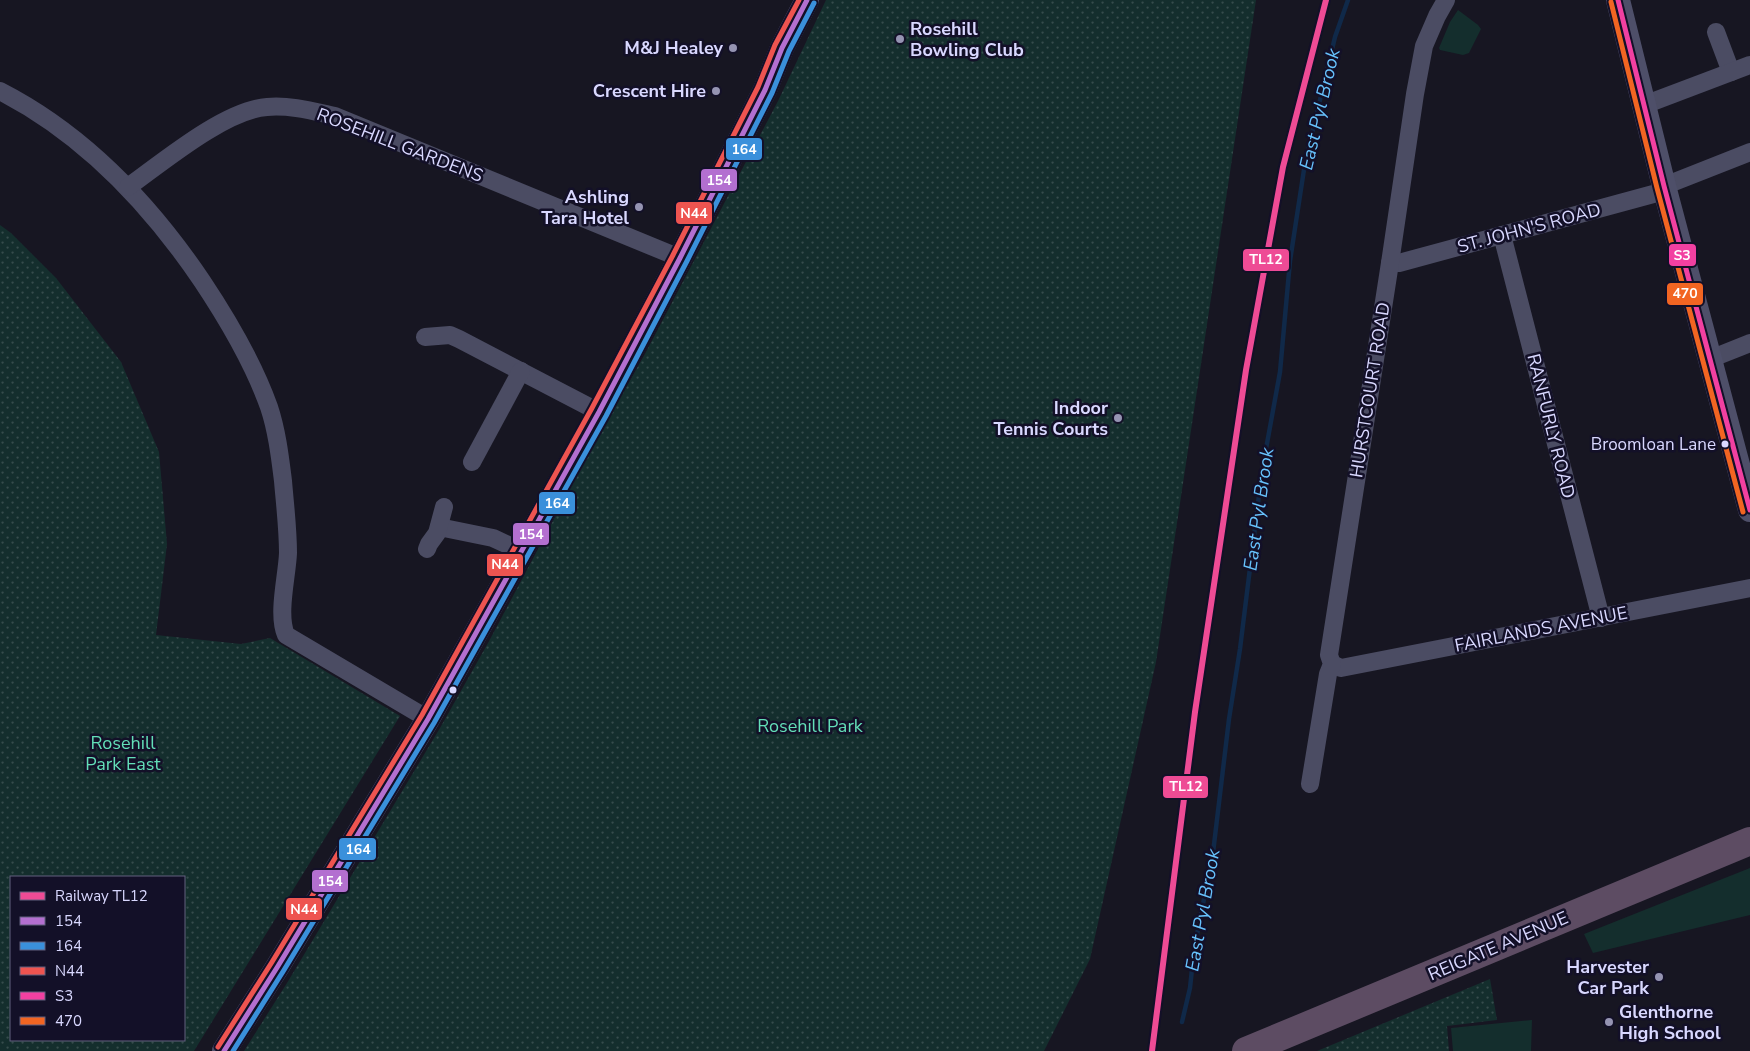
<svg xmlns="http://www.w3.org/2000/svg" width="1750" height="1051" font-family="'Nunito Sans',sans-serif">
<defs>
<pattern id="park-dots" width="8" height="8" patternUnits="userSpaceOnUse" patternTransform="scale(1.25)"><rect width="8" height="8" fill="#142e2d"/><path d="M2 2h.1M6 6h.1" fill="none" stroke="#364c4c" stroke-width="1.8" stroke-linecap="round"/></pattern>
</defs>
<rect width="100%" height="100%" fill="#171622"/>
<g fill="#142e2d">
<polygon points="1458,10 1478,25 1481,29 1469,53 1463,55 1440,50 1439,48 1450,22"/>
<polygon points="1750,868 1750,915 1593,953 1584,934"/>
<polygon points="1532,1020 1531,1051 1453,1051 1451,1028"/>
</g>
<g fill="url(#park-dots)" fill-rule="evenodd">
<polygon points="826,0 1256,0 1156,662 1090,959 1044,1051 244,1051 287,983 440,728 488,643 587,457 646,352 778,101"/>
<path d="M0 225 11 233 56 278 121 362 159 452 167 544 156 635 241 644 270 638 400 716 194 1051H0ZM11 877H184V1040H11Z"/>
<polygon points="1490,979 1497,1020 1447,1026 1449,1051 1317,1051"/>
</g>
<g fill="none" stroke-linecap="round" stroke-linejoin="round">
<polyline stroke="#102949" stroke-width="4.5" points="1182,1022 1190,988 1194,950 1213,853 1229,719 1240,649 1262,471 1280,372 1290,261 1305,163 1335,37 1348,0"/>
<g stroke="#4b4c63" stroke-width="18">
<polyline points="1716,32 1731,72"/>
<path d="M0 91C84 134 150 204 202 281 228 320 253 362 269 407 277 431 280 457 283 481 285 505 288 529 288 553 287 577 277 614 286 635L428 719"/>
<polyline points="1644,105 1750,65"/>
<path d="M128 187C163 162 225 110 267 107 290 105 312 111 335 116L680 258"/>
<polyline points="1502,235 1601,618"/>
<polyline points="1390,263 1399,263 1657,193 1664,186 1750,152"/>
<polyline points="425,337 450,335 459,339 599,412"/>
<polyline points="1710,359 1750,343"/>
<polyline points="472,462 521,371"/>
<polyline points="439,527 493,538 521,551"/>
<polyline points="427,549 429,544 437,533 444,507"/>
<polyline points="1332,664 1341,668 1750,588"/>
<polyline points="1310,784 1328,674 1332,664 1329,655 1390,263 1415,94 1424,46 1437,16 1446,0"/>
</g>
<g stroke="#4e4f69" stroke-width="24">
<polyline points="1618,0 1664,186 1750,510"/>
<polyline points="224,1051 278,966 428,719 599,412 680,258 765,90 782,48 807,0"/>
</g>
<polyline stroke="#5d4c63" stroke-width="28" points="1246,1051 1750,841"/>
<defs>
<polyline id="bus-1" points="224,1051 278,966 428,719 599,412 680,258 765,90 782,48 807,0"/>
<polyline id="bus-2" points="233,1051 284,970 434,723 606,416 687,261 772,93 789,51 814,3"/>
<polyline id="bus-3" points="218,1047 272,962 422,715 592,408 673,255 758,87 775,45 799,0"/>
<polyline id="bus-4" points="1618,0 1664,186 1750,510"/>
<polyline id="bus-5" points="1611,2 1657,188 1743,512"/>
</defs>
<use href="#bus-1" stroke="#131028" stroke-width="9"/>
<use href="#bus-2" stroke="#131028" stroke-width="9"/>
<use href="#bus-3" stroke="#131028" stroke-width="9"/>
<use href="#bus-4" stroke="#131028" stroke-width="9"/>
<use href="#bus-5" stroke="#131028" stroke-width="9"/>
<use href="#bus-1" stroke="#b36fd0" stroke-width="5"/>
<use href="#bus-2" stroke="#3a90db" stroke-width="5"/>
<use href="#bus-3" stroke="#ee5450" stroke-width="5"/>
<use href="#bus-4" stroke="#f240a1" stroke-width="5"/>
<use href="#bus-5" stroke="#f26522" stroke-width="5"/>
<defs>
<polyline id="rail-1" points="1152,1051 1195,712 1246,370 1283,167 1326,0"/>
</defs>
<use href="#rail-1" stroke="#131028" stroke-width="10"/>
<use href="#rail-1" stroke="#ee4b95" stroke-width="6"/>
</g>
<g fill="#9594b2" stroke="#131028" stroke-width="2">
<circle cx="900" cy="39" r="5"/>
<circle cx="733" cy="48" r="5"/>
<circle cx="716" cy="91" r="5"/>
<circle cx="639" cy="207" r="5"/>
<circle cx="1118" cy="418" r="5"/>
<circle cx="1659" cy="977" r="5"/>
<circle cx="1609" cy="1022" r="5"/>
</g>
<g fill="#d9d8ff" stroke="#131028" stroke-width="2">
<circle cx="1725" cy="444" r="4.5"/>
<circle cx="453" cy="690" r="4.5"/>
</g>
<g text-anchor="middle" stroke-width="5" stroke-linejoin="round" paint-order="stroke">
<g font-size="17" fill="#d9d8ff" stroke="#131028" text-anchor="end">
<text x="1716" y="450">Broomloan Lane</text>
</g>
<g font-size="18" font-weight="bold" fill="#d9d8ff" stroke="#131028" text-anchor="end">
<text x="910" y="35" text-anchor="start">Rosehill<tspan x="910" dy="21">Bowling Club</tspan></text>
<text x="723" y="54">M&amp;J Healey</text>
<text x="706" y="97">Crescent Hire</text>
<text x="629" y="203">Ashling<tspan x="629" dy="21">Tara Hotel</tspan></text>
<text x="1108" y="414">Indoor<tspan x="1108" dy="21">Tennis Courts</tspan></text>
<text x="1649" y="973">Harvester<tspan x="1649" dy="21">Car Park</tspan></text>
<text x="1619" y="1018" text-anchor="start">Glenthorne<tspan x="1619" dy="21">High School</tspan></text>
</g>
<g font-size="18" fill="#d9d8ff" stroke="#131028">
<text transform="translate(400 145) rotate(21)" y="6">ROSEHILL GARDENS</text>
<text transform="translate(1529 228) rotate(-15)" y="6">ST. JOHN'S ROAD</text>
<text transform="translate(1370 390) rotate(-81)" y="6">HURSTCOURT ROAD</text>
<text transform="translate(1551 426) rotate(76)" y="6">RANFURLY ROAD</text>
<text transform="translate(1541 629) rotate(-11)" y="6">FAIRLANDS AVENUE</text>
<text transform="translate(1498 946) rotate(-23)" y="6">REIGATE AVENUE</text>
</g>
<g font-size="18" fill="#63dfb8" stroke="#131028">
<text x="810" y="732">Rosehill Park</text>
<text x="123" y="749">Rosehill<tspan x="123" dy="21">Park East</tspan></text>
</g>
<g font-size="19" font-style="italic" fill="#67c2fd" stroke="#131028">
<text transform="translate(1319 109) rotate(-77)" y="7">East Pyl Brook</text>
<text transform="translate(1258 509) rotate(-82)" y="7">East Pyl Brook</text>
<text transform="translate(1202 910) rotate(-80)" y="7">East Pyl Brook</text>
</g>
</g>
<g stroke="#131028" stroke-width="2">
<rect x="725" y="137" width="38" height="24" rx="5" fill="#3a90db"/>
<rect x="700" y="168" width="38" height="24" rx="5" fill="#b36fd0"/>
<rect x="675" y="201" width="38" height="24" rx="5" fill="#ee5450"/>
<rect x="1668" y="243" width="29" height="24" rx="5" fill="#f240a1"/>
<rect x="1242" y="248" width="48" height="24" rx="5" fill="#ee4b95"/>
<rect x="1666" y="282" width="38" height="24" rx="5" fill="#f26522"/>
<rect x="538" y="491" width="38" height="24" rx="5" fill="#3a90db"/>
<rect x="512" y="522" width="38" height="24" rx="5" fill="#b36fd0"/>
<rect x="486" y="553" width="38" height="24" rx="5" fill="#ee5450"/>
<rect x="1162" y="775" width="47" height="24" rx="5" fill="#ee4b95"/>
<rect x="338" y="837" width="39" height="24" rx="5" fill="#3a90db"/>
<rect x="311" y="869" width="38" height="24" rx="5" fill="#b36fd0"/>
<rect x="285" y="897" width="38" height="24" rx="5" fill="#ee5450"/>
</g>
<g font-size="14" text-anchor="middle" font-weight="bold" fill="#fff">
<text x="744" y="154">164</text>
<text x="719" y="185">154</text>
<text x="694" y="218">N44</text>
<text x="1682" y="260">S3</text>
<text x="1266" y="264">TL12</text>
<text x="1685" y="298">470</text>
<text x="557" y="508">164</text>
<text x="531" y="539">154</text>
<text x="505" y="569">N44</text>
<text x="1186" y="791">TL12</text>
<text x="358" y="854">164</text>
<text x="330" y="886">154</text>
<text x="304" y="914">N44</text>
</g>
<rect x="10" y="876" width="175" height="165" fill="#131028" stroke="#62607e"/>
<rect x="20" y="892" width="25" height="8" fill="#ee4b95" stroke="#62607e"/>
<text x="55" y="901" font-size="15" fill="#d9d8ff">Railway TL12</text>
<rect x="20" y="917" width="25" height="8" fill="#b36fd0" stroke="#62607e"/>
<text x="55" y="926" font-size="15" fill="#d9d8ff">154</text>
<rect x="20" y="942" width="25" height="8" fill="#3a90db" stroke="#62607e"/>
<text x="55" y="951" font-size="15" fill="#d9d8ff">164</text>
<rect x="20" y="967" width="25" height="8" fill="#ee5450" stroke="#62607e"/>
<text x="55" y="976" font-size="15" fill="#d9d8ff">N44</text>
<rect x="20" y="992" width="25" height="8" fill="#f240a1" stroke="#62607e"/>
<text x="55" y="1001" font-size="15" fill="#d9d8ff">S3</text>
<rect x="20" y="1017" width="25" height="8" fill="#f26522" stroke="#62607e"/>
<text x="55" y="1026" font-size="15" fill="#d9d8ff">470</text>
</svg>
